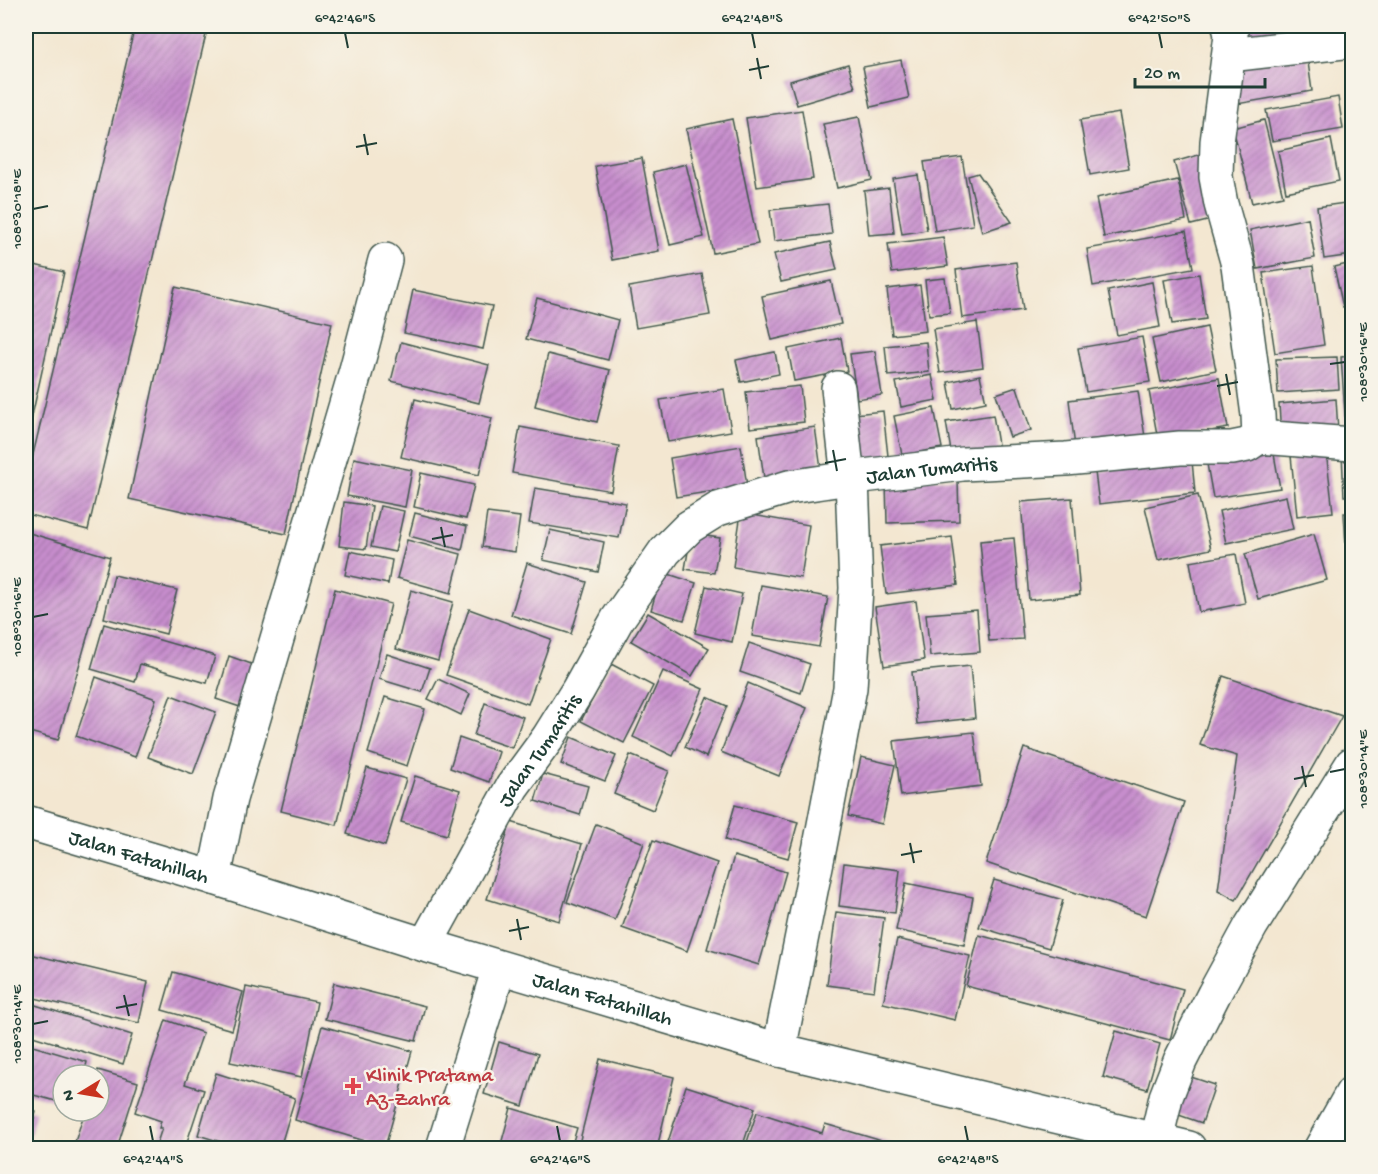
<svg xmlns="http://www.w3.org/2000/svg" width="1378" height="1174" font-family="'Gochi Hand',sans-serif">
<defs>
<pattern id="building-hatch" width="6" height="6" patternUnits="userSpaceOnUse" patternTransform="scale(1.5)"><rect width="6" height="6" fill="#c78dcd"/><path d="M-1 1l2-2M0 6l6-6M5 7l2-2" fill="none" stroke="#a174a7"/></pattern>
</defs>
<rect width="100%" height="100%" fill="#f7f3e8"/>
<filter id="ink" filterUnits="userSpaceOnUse"><feTurbulence type="fractalNoise" baseFrequency=".0167" numOctaves="2"/><feDisplacementMap in="SourceGraphic" scale="12" xChannelSelector="R" yChannelSelector="G"/><feConvolveMatrix kernelMatrix="1 2 1 2 8 2 1 2 1" color-interpolation-filters="sRGB"/></filter>
<filter id="wash" filterUnits="userSpaceOnUse"><feTurbulence type="fractalNoise" baseFrequency=".008" numOctaves="4" result="noise"/><feDisplacementMap in="SourceGraphic" scale="24" xChannelSelector="R" yChannelSelector="G"/><feGaussianBlur stdDeviation="1.35" result="paint"/><feColorMatrix in="noise" values="0 0 0 0 0 0 0 0 0 0 0 0 0 0 0 0 0 1.4 0 .05"/><feComposite in="paint" operator="in"/></filter>
<g filter="url(#wash)">
<rect width="100%" height="100%" fill="#f3e7d1"/>
<g id="blocks">
<g fill="url(#building-hatch)">
<polygon points="135,26 208,26 88,530 26,514 26,484"/>
<polygon points="1236,26 1323,26 1324,29 1240,44"/>
<polygon points="1307,55 1312,91 1237,104 1230,68"/>
<polygon points="901,60 909,98 871,107 863,67"/>
<polygon points="848,64 855,88 797,105 790,81"/>
<polygon points="1338,97 1343,129 1272,141 1266,110"/>
<polygon points="802,110 813,179 757,187 746,118"/>
<polygon points="1119,113 1129,168 1090,175 1080,120"/>
<polygon points="859,117 872,180 837,188 823,124"/>
<polygon points="732,119 758,244 713,253 686,129"/>
<polygon points="1264,120 1283,196 1252,203 1233,128"/>
<polygon points="1331,139 1339,181 1286,192 1278,151"/>
<polygon points="1202,154 1219,218 1191,225 1174,162"/>
<polygon points="962,157 973,225 935,231 924,162"/>
<polygon points="642,158 659,251 612,260 595,166"/>
<polygon points="686,164 704,237 670,245 653,172"/>
<polygon points="978,173 1012,222 982,232 968,176"/>
<polygon points="918,175 927,230 902,234 893,179"/>
<polygon points="1178,180 1186,220 1104,237 1096,198"/>
<polygon points="889,188 894,233 869,235 864,191"/>
<polygon points="1352,202 1352,255 1324,259 1317,207"/>
<polygon points="828,204 832,234 774,241 770,210"/>
<polygon points="1308,218 1315,258 1257,269 1250,230"/>
<polygon points="1186,231 1193,268 1093,286 1087,249"/>
<polygon points="943,237 948,266 892,273 888,244"/>
<polygon points="830,242 837,270 781,282 774,254"/>
<polygon points="1016,262 1023,310 962,318 956,270"/>
<polygon points="26,263 64,272 26,443"/>
<polygon points="1352,263 1352,305 1343,307 1334,267"/>
<polygon points="1313,266 1324,345 1275,353 1263,273"/>
<polygon points="702,274 710,315 636,328 629,287"/>
<polygon points="1199,274 1206,319 1172,324 1164,280"/>
<polygon points="945,278 950,313 929,315 925,280"/>
<polygon points="831,281 841,324 772,340 762,296"/>
<polygon points="1152,282 1160,327 1117,335 1108,291"/>
<polygon points="920,285 926,331 892,335 887,289"/>
<polygon points="175,287 332,323 286,534 129,499"/>
<polygon points="413,290 492,306 483,349 404,333"/>
<polygon points="537,298 618,320 608,360 526,339"/>
<polygon points="1352,314 1352,345 1351,345 1346,315"/>
<polygon points="977,322 983,367 940,373 933,329"/>
<polygon points="1207,327 1216,370 1161,382 1152,339"/>
<polygon points="1142,337 1150,382 1086,392 1078,348"/>
<polygon points="841,338 847,371 794,381 788,349"/>
<polygon points="401,342 489,365 479,403 391,381"/>
<polygon points="926,342 929,372 888,376 885,346"/>
<polygon points="875,351 882,395 857,399 850,354"/>
<polygon points="775,352 779,374 741,382 736,360"/>
<polygon points="548,354 610,370 597,422 535,406"/>
<polygon points="1352,356 1352,442 1347,442 1341,357"/>
<polygon points="1337,357 1339,389 1278,393 1276,359"/>
<polygon points="932,375 937,400 901,407 896,382"/>
<polygon points="980,375 986,402 953,409 948,382"/>
<polygon points="1219,378 1228,428 1158,440 1149,391"/>
<polygon points="800,386 804,422 750,428 746,392"/>
<polygon points="1017,387 1031,430 1010,437 996,394"/>
<polygon points="724,389 731,431 668,442 660,400"/>
<polygon points="1138,391 1145,437 1075,447 1069,400"/>
<polygon points="415,399 492,418 479,475 401,457"/>
<polygon points="1336,399 1338,431 1281,436 1279,404"/>
<polygon points="934,408 942,448 902,455 894,416"/>
<polygon points="883,411 888,456 849,461 845,415"/>
<polygon points="993,415 1000,456 953,463 946,422"/>
<polygon points="520,427 619,446 611,491 512,473"/>
<polygon points="815,427 821,469 764,478 758,436"/>
<polygon points="1325,442 1333,512 1297,516 1290,446"/>
<polygon points="741,446 747,486 676,497 670,458"/>
<polygon points="1274,454 1280,488 1213,498 1207,464"/>
<polygon points="1342,454 1352,454 1352,496 1344,496"/>
<polygon points="354,458 412,470 405,507 347,496"/>
<polygon points="1192,461 1195,493 1099,504 1095,472"/>
<polygon points="421,473 474,485 466,519 414,507"/>
<polygon points="958,479 959,521 887,523 886,480"/>
<polygon points="535,488 626,503 619,538 529,523"/>
<polygon points="1198,495 1211,549 1158,560 1145,507"/>
<polygon points="1286,496 1293,529 1226,543 1219,511"/>
<polygon points="1072,498 1080,595 1029,600 1021,502"/>
<polygon points="344,502 372,506 366,549 339,546"/>
<polygon points="380,506 404,511 395,552 371,547"/>
<polygon points="415,513 467,526 462,550 409,536"/>
<polygon points="487,513 520,517 515,552 482,547"/>
<polygon points="741,513 809,525 801,578 733,567"/>
<polygon points="1344,513 1352,513 1352,580 1348,580"/>
<polygon points="550,530 604,542 598,572 543,560"/>
<polygon points="26,532 110,557 58,740 26,731"/>
<polygon points="691,534 720,538 714,573 685,569"/>
<polygon points="1314,534 1327,580 1258,599 1245,554"/>
<polygon points="952,537 958,585 886,594 880,546"/>
<polygon points="1014,538 1023,639 989,641 980,541"/>
<polygon points="407,540 461,554 451,593 397,578"/>
<polygon points="350,551 392,560 388,584 345,575"/>
<polygon points="1236,554 1245,603 1199,612 1190,562"/>
<polygon points="527,563 587,582 571,634 511,615"/>
<polygon points="662,572 696,583 684,620 651,610"/>
<polygon points="114,575 177,590 166,634 104,618"/>
<polygon points="761,585 828,597 819,647 752,636"/>
<polygon points="706,586 742,594 732,642 695,633"/>
<polygon points="335,589 391,604 337,825 281,811"/>
<polygon points="411,590 453,602 438,661 396,649"/>
<polygon points="916,601 924,660 884,666 875,607"/>
<polygon points="469,609 551,639 528,704 446,675"/>
<polygon points="977,610 980,652 930,656 926,614"/>
<polygon points="648,613 709,648 692,676 631,641"/>
<polygon points="104,624 215,656 207,683 140,664 135,682 91,669"/>
<polygon points="749,643 810,664 801,693 740,672"/>
<polygon points="387,654 430,668 422,692 379,679"/>
<polygon points="229,656 254,665 240,707 216,699"/>
<polygon points="611,664 653,686 624,743 581,721"/>
<polygon points="970,666 975,718 917,724 912,672"/>
<polygon points="663,671 703,689 673,756 633,737"/>
<polygon points="1223,676 1342,716 1236,900 1218,890 1237,756 1200,745"/>
<polygon points="96,677 156,699 135,757 76,736"/>
<polygon points="438,679 470,694 461,715 428,699"/>
<polygon points="748,683 807,708 779,776 721,752"/>
<polygon points="171,695 216,712 193,774 148,757"/>
<polygon points="385,697 425,709 407,766 368,753"/>
<polygon points="707,697 727,706 706,757 685,747"/>
<polygon points="485,703 523,717 512,748 474,735"/>
<polygon points="974,732 981,786 901,796 894,741"/>
<polygon points="571,737 616,756 605,781 561,764"/>
<polygon points="459,738 499,752 489,782 450,768"/>
<polygon points="1024,748 1184,802 1146,916 986,863"/>
<polygon points="630,755 669,771 653,810 614,794"/>
<polygon points="861,757 895,765 882,824 848,816"/>
<polygon points="367,768 406,779 385,846 347,834"/>
<polygon points="543,774 588,786 580,815 535,801"/>
<polygon points="415,776 460,790 447,835 401,822"/>
<polygon points="735,805 798,822 788,858 725,840"/>
<polygon points="511,822 582,844 559,921 487,899"/>
<polygon points="596,824 644,843 615,920 567,902"/>
<polygon points="653,840 717,863 687,951 622,928"/>
<polygon points="734,856 786,872 759,965 707,949"/>
<polygon points="844,863 900,870 895,913 839,906"/>
<polygon points="994,880 1063,900 1049,948 979,927"/>
<polygon points="906,883 973,897 964,945 896,930"/>
<polygon points="836,912 884,918 874,991 827,985"/>
<polygon points="979,935 1183,989 1170,1040 966,986"/>
<polygon points="897,939 970,956 955,1020 883,1003"/>
<polygon points="26,953 148,982 139,1023 26,996"/>
<polygon points="173,972 243,992 232,1030 162,1010"/>
<polygon points="334,983 425,1006 416,1041 325,1019"/>
<polygon points="246,987 317,1002 302,1077 230,1062"/>
<polygon points="29,1003 132,1035 123,1064 26,1034 26,1014"/>
<polygon points="166,1020 203,1033 185,1084 204,1090 185,1148 164,1148 156,1146 162,1128 159,1128 161,1121 135,1112"/>
<polygon points="322,1026 412,1051 385,1147 295,1120"/>
<polygon points="1116,1031 1160,1044 1147,1089 1103,1077"/>
<polygon points="499,1042 538,1054 523,1106 484,1094"/>
<polygon points="26,1044 87,1062 84,1075 63,1075 63,1103 26,1093"/>
<polygon points="600,1059 674,1077 657,1148 578,1148"/>
<polygon points="98,1070 138,1082 117,1148 73,1148 85,1111 99,1111 99,1075 97,1075"/>
<polygon points="216,1073 295,1098 280,1148 241,1148 198,1135"/>
<polygon points="1182,1074 1215,1085 1202,1123 1170,1112"/>
<polygon points="686,1086 755,1108 742,1148 666,1148"/>
<polygon points="511,1108 577,1128 571,1148 500,1148"/>
<polygon points="26,1109 36,1112 28,1143 26,1142"/>
<polygon points="757,1112 822,1133 825,1124 899,1146 899,1148 745,1148"/>
<polygon points="460,1140 482,1148 457,1148"/>
</g>
</g>
</g>
<g filter="url(#ink)">
<use href="#blocks" fill-opacity="0" stroke="#3f564c" stroke-width="1.5"/>
<g fill="none" stroke-linecap="round" stroke-linejoin="round">
<defs>
<g id="street">
<polyline points="1229,55 1352,41"/>
<polyline points="838,388 848,478"/>
<polyline points="1259,437 1352,444"/>
<polyline points="214,878 230,799 356,370 385,260"/>
<path id="s1" d="M425 945 512 787 548 738 578 690 617 620 665 551 689 527 718 509 789 487 863 476 963 464 1066 459 1180 448H1232L1247 445 1259 437 1258 415 1238 265 1221 204 1216 177 1217 142 1231 35 1229 26"/>
<polyline points="779,1050 820,846 850,688 856,588 852,478"/>
<polyline points="1156,1140 1166,1097 1180,1061 1214,994 1251,926 1352,764"/>
<polyline points="443,1148 499,968"/>
</g>
<g id="secondary">
<path id="s2" d="M26 822 214 878 425 945 779 1050 1189 1148"/>
</g>
<polyline id="highway" points="1321,1148 1352,1093"/>
</defs>
<use href="#street" stroke="#3f564c" stroke-width="36"/>
<use href="#secondary" stroke="#3f564c" stroke-width="36"/>
<use href="#highway" stroke="#3f564c" stroke-width="36"/>
<use href="#street" stroke="#fff" stroke-width="33"/>
<use href="#secondary" stroke="#fff" stroke-width="33"/>
<use href="#highway" stroke="#fff" stroke-width="33"/>
</g>
</g>
<path fill="none" stroke="#1f3d34" stroke-width="2" d="M345 33 348 48M752 33 755 48M1159 33 1162 48M757 58 761 79M749 70 769 66M364 134 368 155M356 147 377 143M33 209 48 206M1330 364 1345 362M1226 374 1230 395M1217 386 1238 382M833 450 837 471M825 463 846 459M441 527 445 547M432 539 453 535M33 617 48 614M1302 766 1306 787M1330 772 1345 769M1294 779 1314 775M910 843 914 863M901 855 922 851M517 919 521 940M509 931 529 927M124 995 129 1016M116 1008 137 1004M33 1024 48 1021M150 1126 153 1141M557 1126 560 1141M965 1126 968 1141"/>
<path fill="#e0444e" stroke="#f7f3e8" stroke-width="2" d="M350 1077h6v6h6v6h-6v6h-6v-6h-6v-6h6z"/>
<g text-anchor="middle" stroke-width="5" stroke-linejoin="round" paint-order="stroke">
<g font-size="21" fill="#1f3d34" stroke="#f7f3e8">
<text dy="7" stroke="none"><textPath href="#s1" startOffset="748">Jalan Tumaritis</textPath></text>
<text dy="7" stroke="none"><textPath href="#s1" startOffset="226">Jalan Tumaritis</textPath></text>
<text dy="7" stroke="none"><textPath href="#s2" startOffset="118">Jalan Fatahillah</textPath></text>
<text dy="7" stroke="none"><textPath href="#s2" startOffset="603">Jalan Fatahillah</textPath></text>
</g>
<g font-size="21" fill="#be3a42" stroke="#f7f3e8" text-anchor="start">
<text x="366" y="1081">Klinik Pratama<tspan x="366" dy="24">Az-Zahra</tspan></text>
</g>
</g>
<rect width="1378" height="1174" fill="none" stroke="#f7f3e8" stroke-width="66"/>
<g transform="translate(81 1093) rotate(259)"><circle r="28" fill="#f7f3e8" stroke="#a1aaa0" stroke-width="1.5"/>
<path d="M0-4.5L10 22L0 15L-10 22Z" fill="#c8321e"/>
<text y="-9" font-size="16" font-weight="bold" text-anchor="middle" fill="#1f3d34">N</text>
</g>
<path d="M1135 78v9h130v-9" fill="none" stroke="#1f3d34" stroke-width="3"/>
<text x="1144" y="78" font-size="18" fill="#1f3d34" stroke="#f7f3e8" stroke-width="4.5" paint-order="stroke">20 m</text>
<rect x="33" y="33" width="1312" height="1108" fill="none" stroke="#1f3d34" stroke-width="2"/>
<g font-size="15" text-anchor="middle" fill="#1f3d34">
<text x="345" y="22">6°42'46"S</text>
<text x="752" y="22">6°42'48"S</text>
<text x="1159" y="22">6°42'50"S</text>
<text transform="translate(16 209) rotate(-90)" y="5">108°30'18"E</text>
<text transform="translate(1362 362) rotate(-90)" y="5">108°30'16"E</text>
<text transform="translate(16 617) rotate(-90)" y="5">108°30'16"E</text>
<text transform="translate(1362 769) rotate(-90)" y="5">108°30'14"E</text>
<text transform="translate(16 1024) rotate(-90)" y="5">108°30'14"E</text>
<text x="153" y="1163">6°42'44"S</text>
<text x="560" y="1163">6°42'46"S</text>
<text x="968" y="1163">6°42'48"S</text>
</g>
</svg>
